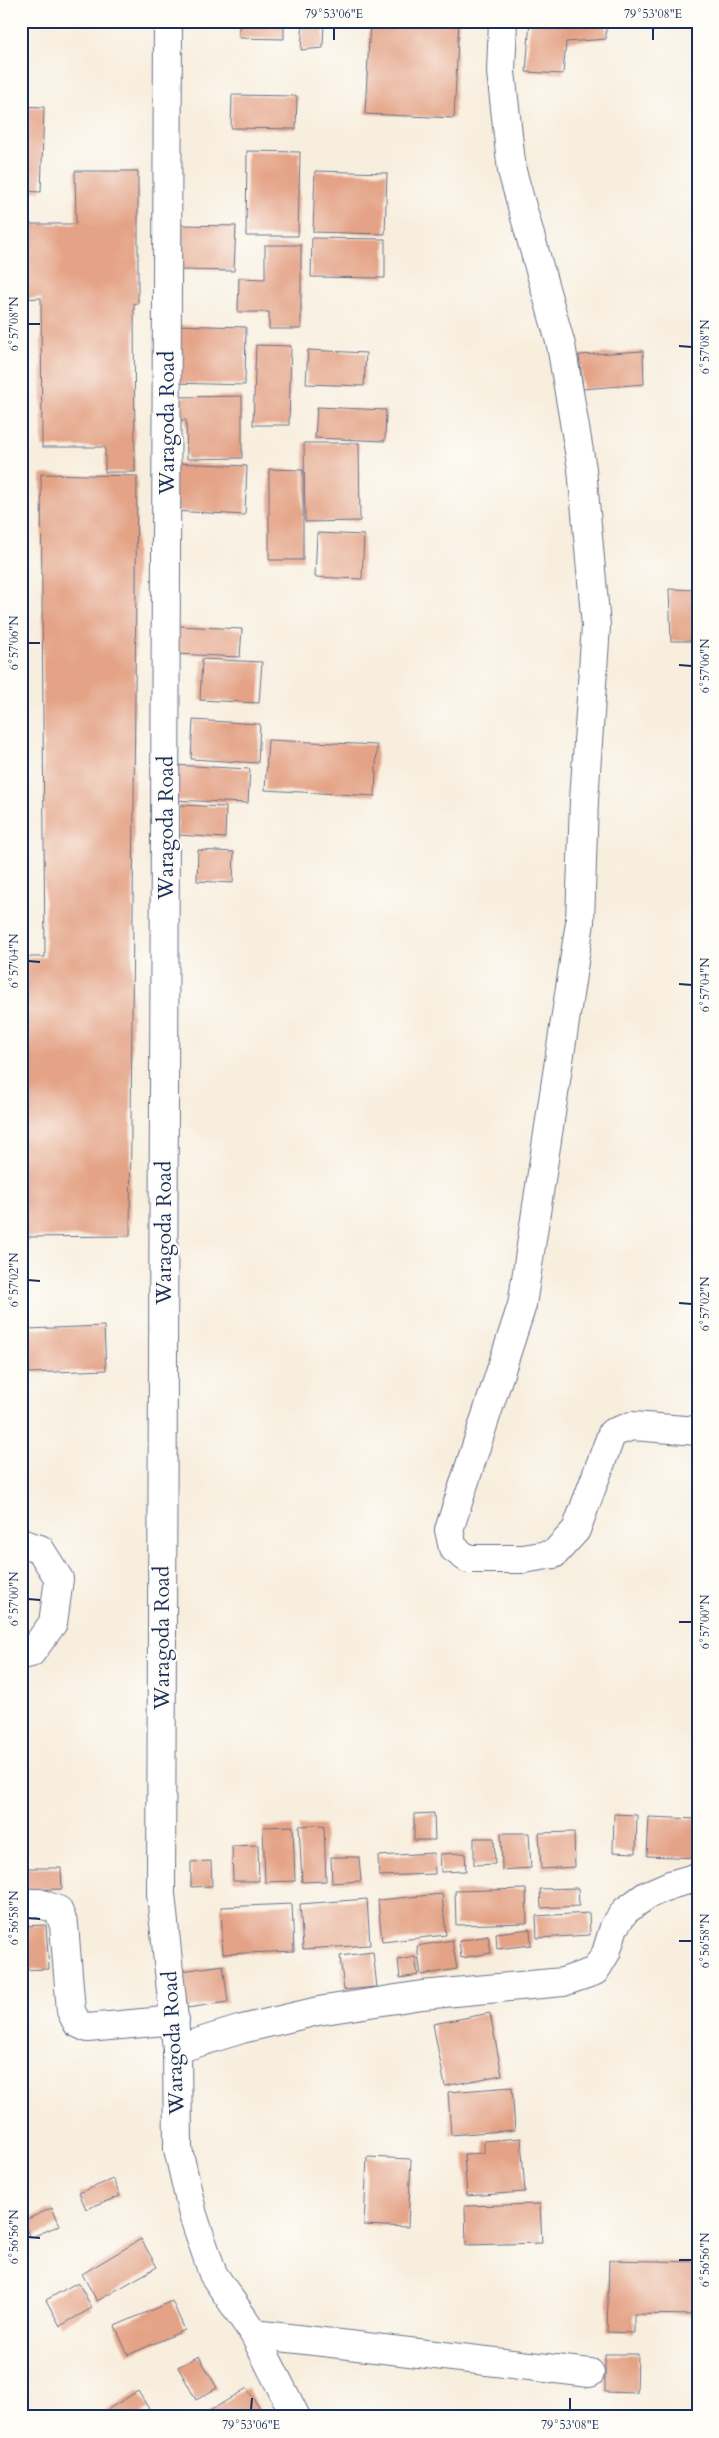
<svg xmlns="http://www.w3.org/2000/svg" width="719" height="2438" font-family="Cardo,serif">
<rect width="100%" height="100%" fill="#fdfcf7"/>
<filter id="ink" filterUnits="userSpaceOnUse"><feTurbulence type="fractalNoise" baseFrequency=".02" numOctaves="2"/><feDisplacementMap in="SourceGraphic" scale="10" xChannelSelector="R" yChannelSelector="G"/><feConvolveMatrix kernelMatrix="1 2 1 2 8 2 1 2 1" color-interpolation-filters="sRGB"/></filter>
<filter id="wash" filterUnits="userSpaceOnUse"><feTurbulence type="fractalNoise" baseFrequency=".0096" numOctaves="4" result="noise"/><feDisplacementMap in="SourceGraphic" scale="20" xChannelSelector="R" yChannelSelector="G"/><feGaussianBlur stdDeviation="1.12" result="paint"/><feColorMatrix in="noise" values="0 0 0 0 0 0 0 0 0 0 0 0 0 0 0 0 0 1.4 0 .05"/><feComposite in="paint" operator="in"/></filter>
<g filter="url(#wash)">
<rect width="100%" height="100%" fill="#f8eede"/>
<g id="blocks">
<g fill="#e4a386">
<polygon points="239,21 284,21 284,39 239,38"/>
<polygon points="303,21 324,21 323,48 301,50"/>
<polygon points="370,21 459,21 454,118 365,114"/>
<polygon points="530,21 606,21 606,39 566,42 563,74 526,72"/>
<polygon points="232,95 297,96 296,129 231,128"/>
<polygon points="21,106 44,107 41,192 21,191"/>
<polygon points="247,151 300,152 298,236 246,236"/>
<polygon points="75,171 138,171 138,304 134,303 135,472 105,472 105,447 42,447 41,298 21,299 21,224 76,224"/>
<polygon points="315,171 387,173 385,234 313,232"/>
<polygon points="181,225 236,226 234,271 180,270"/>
<polygon points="312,238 385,239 385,278 311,277"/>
<polygon points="265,245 301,245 301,329 269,329 269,312 238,312 239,278 265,279"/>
<polygon points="173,325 246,327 245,385 172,383"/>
<polygon points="256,345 291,346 289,425 253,425"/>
<polygon points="308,350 366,353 364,386 306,384"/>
<polygon points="643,351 644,384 583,389 579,355"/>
<polygon points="242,396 242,458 187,459 186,420 177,420 176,397"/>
<polygon points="317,407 386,410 385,441 315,438"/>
<polygon points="304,443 359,443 360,521 305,522"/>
<polygon points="174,463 247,466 245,515 172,511"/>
<polygon points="269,469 303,470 303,560 269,560"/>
<polygon points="41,474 137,476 130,1236 21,1237 21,957 45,957"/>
<polygon points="317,533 364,535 362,579 315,577"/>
<polygon points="669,589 698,590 698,641 671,641"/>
<polygon points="178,626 242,629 240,657 176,654"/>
<polygon points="202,659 262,662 259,703 200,700"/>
<polygon points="193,720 260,724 258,763 191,759"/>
<polygon points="268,740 377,745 375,796 265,790"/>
<polygon points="173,765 250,769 248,803 171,800"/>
<polygon points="179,805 226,807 225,838 177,835"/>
<polygon points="198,850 234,852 233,883 197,881"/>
<polygon points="104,1326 106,1370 29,1373 27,1329"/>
<polygon points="434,1813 435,1840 414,1840 414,1814"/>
<polygon points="614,1814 637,1815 636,1853 613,1852"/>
<polygon points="649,1817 698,1819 698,1858 647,1856"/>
<polygon points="324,1825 326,1881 302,1882 299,1826"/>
<polygon points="293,1826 295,1881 265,1882 263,1827"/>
<polygon points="574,1832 575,1867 541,1869 539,1833"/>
<polygon points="501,1833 529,1833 531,1868 502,1870"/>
<polygon points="474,1838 494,1838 495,1864 474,1865"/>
<polygon points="258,1845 259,1881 233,1881 232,1846"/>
<polygon points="434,1853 435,1874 379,1876 378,1856"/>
<polygon points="465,1853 466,1871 441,1872 440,1854"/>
<polygon points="331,1857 359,1857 361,1881 332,1883"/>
<polygon points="211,1861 212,1886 191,1887 191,1862"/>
<polygon points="21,1868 61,1868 62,1889 21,1890"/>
<polygon points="578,1888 579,1906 541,1908 540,1889"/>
<polygon points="526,1889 527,1923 456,1925 455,1891"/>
<polygon points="442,1894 446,1935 382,1942 378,1900"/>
<polygon points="367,1899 370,1945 303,1949 300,1904"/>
<polygon points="292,1904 294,1951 223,1954 221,1907"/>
<polygon points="589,1913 590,1935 537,1938 536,1916"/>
<polygon points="46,1925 49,1969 21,1970 21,1926"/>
<polygon points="530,1929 531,1945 497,1949 496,1933"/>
<polygon points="488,1936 491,1953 461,1958 459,1941"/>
<polygon points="452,1940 457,1969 421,1975 417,1946"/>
<polygon points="373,1952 377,1987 344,1990 340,1956"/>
<polygon points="415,1957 418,1975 400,1978 398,1960"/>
<polygon points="223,1965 228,2002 187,2008 182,1971"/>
<polygon points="490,2013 502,2075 445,2086 433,2024"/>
<polygon points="512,2087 515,2130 451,2135 448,2092"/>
<polygon points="521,2138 525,2192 467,2196 464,2154 484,2153 484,2141"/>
<polygon points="367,2157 411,2159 408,2227 364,2225"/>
<polygon points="113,2179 120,2196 86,2209 79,2193"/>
<polygon points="540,2204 542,2243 466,2245 465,2206"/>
<polygon points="52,2208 60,2225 30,2238 23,2221"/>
<polygon points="141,2239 157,2267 97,2301 82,2274"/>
<polygon points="609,2260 698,2262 698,2315 634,2314 634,2333 607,2332"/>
<polygon points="78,2282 92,2308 60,2326 46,2300"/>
<polygon points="172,2301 185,2330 128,2355 115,2326"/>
<polygon points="605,2354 638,2354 637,2393 605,2392"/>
<polygon points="199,2356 217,2388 196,2400 178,2367"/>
<polygon points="247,2388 260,2409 248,2417 210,2417 208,2412"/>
<polygon points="138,2391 149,2409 137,2417 104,2417 102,2413"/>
</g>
</g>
</g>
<g filter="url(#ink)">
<use href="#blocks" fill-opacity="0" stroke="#68728b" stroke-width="1"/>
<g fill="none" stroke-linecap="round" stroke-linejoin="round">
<defs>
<g id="minor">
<polyline points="168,21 161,1894 177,2049 178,2149 193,2215 213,2274 254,2334 296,2417"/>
<polyline points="503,21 501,72 512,171 561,345 582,469 596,626 584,800 580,922 522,1305 449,1530 453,1548 468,1559 523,1559 554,1554 576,1530 612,1433 632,1426 698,1431"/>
<polyline points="21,1543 40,1549 59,1579 53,1623 31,1653 21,1655"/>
<polyline points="21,1903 39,1903 58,1910 64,1925 71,2011 77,2023 88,2028 175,2020"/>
<polyline points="177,2049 242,2029 318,2011 422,1995 563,1982 595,1971 606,1953 614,1927 625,1911 647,1895 670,1885 698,1877"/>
<polyline points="254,2334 590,2373"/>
</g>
</defs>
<use href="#minor" stroke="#68728b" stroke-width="30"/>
<use href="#minor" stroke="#fff" stroke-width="28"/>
</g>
</g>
<path fill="none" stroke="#1b2f5e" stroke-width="2" d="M334 40V28M653 40V28M28 324H40M679 346 692 347M28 643H40M679 665 692 666M28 961 40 962M679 984 692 985M28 1280 40 1281M679 1303 692 1304M28 1599 40 1600M679 1622H692M28 1918 40 1919M679 1941H692M28 2237 40 2238M679 2260H692M251 2410 252 2398M570 2410V2398"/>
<g text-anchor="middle" stroke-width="4.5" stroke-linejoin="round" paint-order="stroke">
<g font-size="21" fill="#1b2f5e" stroke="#fdfcf7">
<text transform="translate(167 423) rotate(-90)" y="7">Waragoda Road</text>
<text transform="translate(166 828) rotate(-90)" y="7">Waragoda Road</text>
<text transform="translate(164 1233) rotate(-90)" y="7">Waragoda Road</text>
<text transform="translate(162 1638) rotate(-90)" y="7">Waragoda Road</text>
<text transform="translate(173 2043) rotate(-93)" y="7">Waragoda Road</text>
</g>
</g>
<rect width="719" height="2438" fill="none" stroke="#fdfcf7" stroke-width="55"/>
<rect x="28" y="28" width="664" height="2382" fill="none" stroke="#1b2f5e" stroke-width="2"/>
<g font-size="12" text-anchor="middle" fill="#1b2f5e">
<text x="334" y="18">79°53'06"E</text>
<text x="653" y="18">79°53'08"E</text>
<text transform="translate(14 324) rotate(-90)" y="4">6°57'08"N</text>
<text transform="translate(705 347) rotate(-90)" y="4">6°57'08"N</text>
<text transform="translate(14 643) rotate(-90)" y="4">6°57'06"N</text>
<text transform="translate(705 666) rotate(-90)" y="4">6°57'06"N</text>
<text transform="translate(14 961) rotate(-90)" y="4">6°57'04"N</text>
<text transform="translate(705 985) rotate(-90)" y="4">6°57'04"N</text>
<text transform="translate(14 1280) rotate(-90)" y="4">6°57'02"N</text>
<text transform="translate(705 1304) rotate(-90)" y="4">6°57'02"N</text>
<text transform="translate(14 1599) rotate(-90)" y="4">6°57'00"N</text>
<text transform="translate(705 1622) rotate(-90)" y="4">6°57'00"N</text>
<text transform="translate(14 1918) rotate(-90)" y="4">6°56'58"N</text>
<text transform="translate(705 1941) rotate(-90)" y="4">6°56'58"N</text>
<text transform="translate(14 2237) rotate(-90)" y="4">6°56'56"N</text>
<text transform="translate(705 2260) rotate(-90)" y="4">6°56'56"N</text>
<text x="251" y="2429">79°53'06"E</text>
<text x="570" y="2429">79°53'08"E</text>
</g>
</svg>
